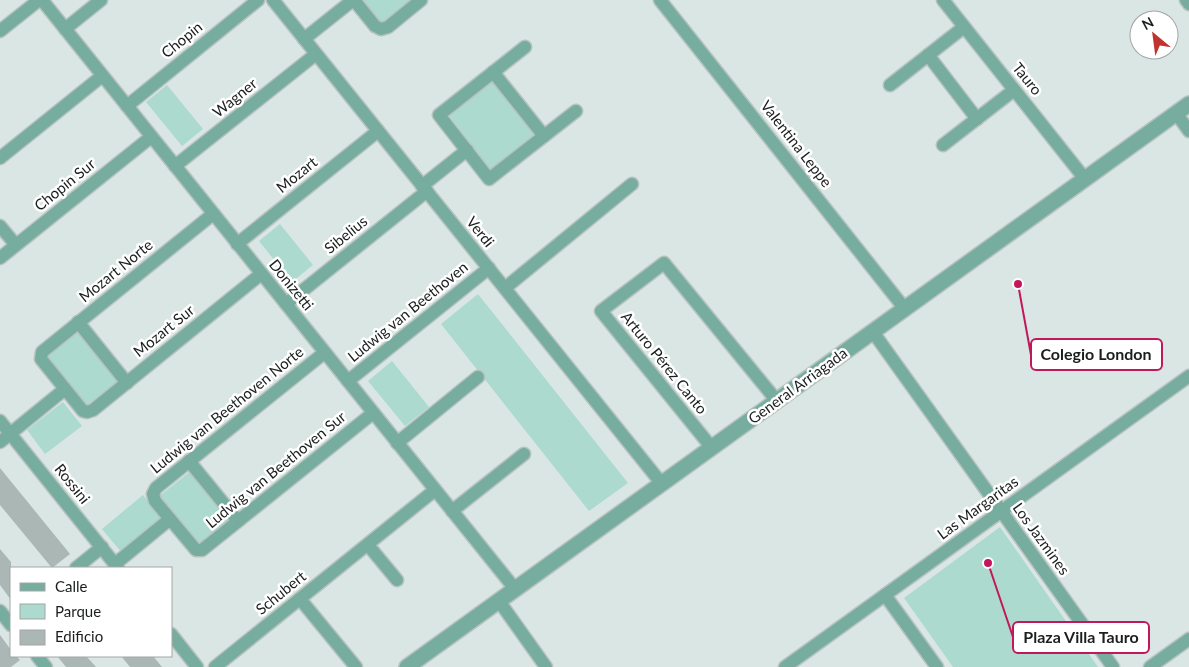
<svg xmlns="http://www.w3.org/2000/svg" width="1189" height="667" font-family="Lato,sans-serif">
<rect width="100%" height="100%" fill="#dae6e3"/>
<g fill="#addace">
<polygon points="361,0 411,0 385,23 378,23"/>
<polygon points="492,81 535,136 490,170 448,114"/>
<polygon points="167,85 203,129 182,146 146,102"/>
<polygon points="280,224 313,265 292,282 259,241"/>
<polygon points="478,294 628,483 589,511 441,324"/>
<polygon points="79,331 119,381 87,405 46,356"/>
<polygon points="392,361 429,407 405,426 368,381"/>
<polygon points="63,402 82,426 45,454 27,430"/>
<polygon points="192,470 232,520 198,546 158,497"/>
<polygon points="143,495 163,519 122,553 102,529"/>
<polygon points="1000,527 1098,667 953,667 904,598"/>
</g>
<g fill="#abb7b4">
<polygon points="0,468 70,554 52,568 0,505"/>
<polygon points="0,549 11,562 11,600 0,585"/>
<polygon points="0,635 11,650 11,656 16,656 20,660 11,667 0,667"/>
<polygon points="57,656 86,656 96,667 66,667"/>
<polygon points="121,656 153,656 162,667 130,667"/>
</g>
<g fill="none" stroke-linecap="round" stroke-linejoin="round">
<defs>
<g id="minor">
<polyline points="42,0 515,589"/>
<polyline points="273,0 662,484"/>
<polyline points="354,0 375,26 381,29 388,27 421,0"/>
<polyline points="660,0 905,309"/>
<polyline points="943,0 1085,179"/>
<polyline points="1186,0 1189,4"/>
<polyline points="65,29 101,0"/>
<polyline points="0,31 39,0"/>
<polyline points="304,39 353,0"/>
<polyline points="525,47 439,115 489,179 576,111"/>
<polyline points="928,55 977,119"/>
<polyline points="493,72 544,136"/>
<polyline points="890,85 964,27"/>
<polyline points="127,106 258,0"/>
<polyline points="1176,113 1189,131"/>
<polyline points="943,145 1014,90"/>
<polyline points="0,158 102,76"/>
<polyline points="175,166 316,54"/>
<polyline points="422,186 467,150"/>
<polyline points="213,214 42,352 41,359 83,411 87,412 93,410 261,274"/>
<polyline points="0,226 16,245"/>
<polyline points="237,244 378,131"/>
<polyline points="0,258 151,137"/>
<polyline points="505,288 632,184"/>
<polyline points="286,304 427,191"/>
<polyline points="78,322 127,383"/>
<polyline points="873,332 1113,667"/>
<polyline points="324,353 156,488 153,494 155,501 196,550 202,550 373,413"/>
<polyline points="348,381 489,268"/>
<polyline points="0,421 118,568"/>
<polyline points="0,442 65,389"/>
<polyline points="397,443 478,377"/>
<polyline points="712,448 601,311 664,263 777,401"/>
<polyline points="189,461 238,521"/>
<polyline points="452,511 524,454"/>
<polyline points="368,545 397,580"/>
<polyline points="115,564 170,519"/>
<polyline points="76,568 102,547"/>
<polyline points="885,595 937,667"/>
<polyline points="300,599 356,667"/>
<polyline points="499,601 546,667"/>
<polyline points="0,611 11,625"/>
<polyline points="171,634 197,667"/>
<polyline points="37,656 46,667"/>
<polyline points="215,667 435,490"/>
<polyline points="785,667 1189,376"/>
<polyline points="1150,667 1189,639"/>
</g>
<polyline id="tertiary" points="407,667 1189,104"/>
</defs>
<use href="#minor" stroke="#b7c2bf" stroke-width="15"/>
<use href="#tertiary" stroke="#b7c2bf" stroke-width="18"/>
<use href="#minor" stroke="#76ad9f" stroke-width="12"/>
<use href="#tertiary" stroke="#76ad9f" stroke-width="15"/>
</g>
<g text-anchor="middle" stroke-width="5" stroke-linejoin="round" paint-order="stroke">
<g font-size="15" fill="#1a1e1d" stroke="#fff">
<text transform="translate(182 40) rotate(-39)" y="5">Chopin</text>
<text transform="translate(1027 79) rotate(51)" y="5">Tauro</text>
<text transform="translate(235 98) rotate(-39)" y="5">Wagner</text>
<text transform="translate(796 144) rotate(52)" y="5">Valentina Leppe</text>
<text transform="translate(297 175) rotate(-39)" y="5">Mozart</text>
<text transform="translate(65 185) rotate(-39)" y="5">Chopin Sur</text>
<text transform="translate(480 232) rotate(51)" y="5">Verdi</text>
<text transform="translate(346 235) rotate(-39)" y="5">Sibelius</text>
<text transform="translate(116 271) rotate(-39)" y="5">Mozart Norte</text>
<text transform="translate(291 285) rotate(51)" y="5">Donizetti</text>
<text transform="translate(408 312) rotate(-39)" y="5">Ludwig van Beethoven</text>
<text transform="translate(164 331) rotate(-39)" y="5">Mozart Sur</text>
<text transform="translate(664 363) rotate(51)" y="5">Arturo Pérez Canto</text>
<text transform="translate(798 386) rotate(-36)" y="5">General Arriagada</text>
<text transform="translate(227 410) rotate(-39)" y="5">Ludwig van Beethoven Norte</text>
<text transform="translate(276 470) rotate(-39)" y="5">Ludwig van Beethoven Sur</text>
<text transform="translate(72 484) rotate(51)" y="5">Rossini</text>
<text transform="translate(978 508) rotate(-36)" y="5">Las Margaritas</text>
<text transform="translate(1041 539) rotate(54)" y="5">Los Jazmines</text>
<text transform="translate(281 593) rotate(-39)" y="5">Schubert</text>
</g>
</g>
<path fill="none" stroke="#c2185b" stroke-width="2" d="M1018 284L1031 355M988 563L1013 637"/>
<g fill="#c2185b" stroke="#fff" stroke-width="2">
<circle cx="1018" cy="284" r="5"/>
<circle cx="988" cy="563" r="5"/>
</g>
<g fill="#fff" stroke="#c2185b" stroke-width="2">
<rect x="1031" y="339" width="131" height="31" rx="5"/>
<rect x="1013" y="622" width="136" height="31" rx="5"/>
</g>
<g font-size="16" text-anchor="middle" font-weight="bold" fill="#1a1e1d">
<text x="1096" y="360">Colegio London</text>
<text x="1081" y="643">Plaza Villa Tauro</text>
</g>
<rect x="10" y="567" width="162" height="90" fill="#ffffff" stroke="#a3a5a5"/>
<rect x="20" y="583" width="25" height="8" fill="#76ad9f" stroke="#a3a5a5"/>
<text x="55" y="592" font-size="15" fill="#1a1e1d">Calle</text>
<rect x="20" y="604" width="25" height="15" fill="#addace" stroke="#a3a5a5"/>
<text x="55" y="617" font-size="15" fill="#1a1e1d">Parque</text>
<rect x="20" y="630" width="25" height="15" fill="#abb7b4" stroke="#a3a5a5"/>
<text x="55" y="642" font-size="15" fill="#1a1e1d">Edificio</text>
<g transform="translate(1154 35) rotate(331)"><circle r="24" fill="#ffffff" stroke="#a3a5a5"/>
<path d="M0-4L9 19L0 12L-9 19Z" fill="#c1332e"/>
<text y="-8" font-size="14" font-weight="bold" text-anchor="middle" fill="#1a1e1d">N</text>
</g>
</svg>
